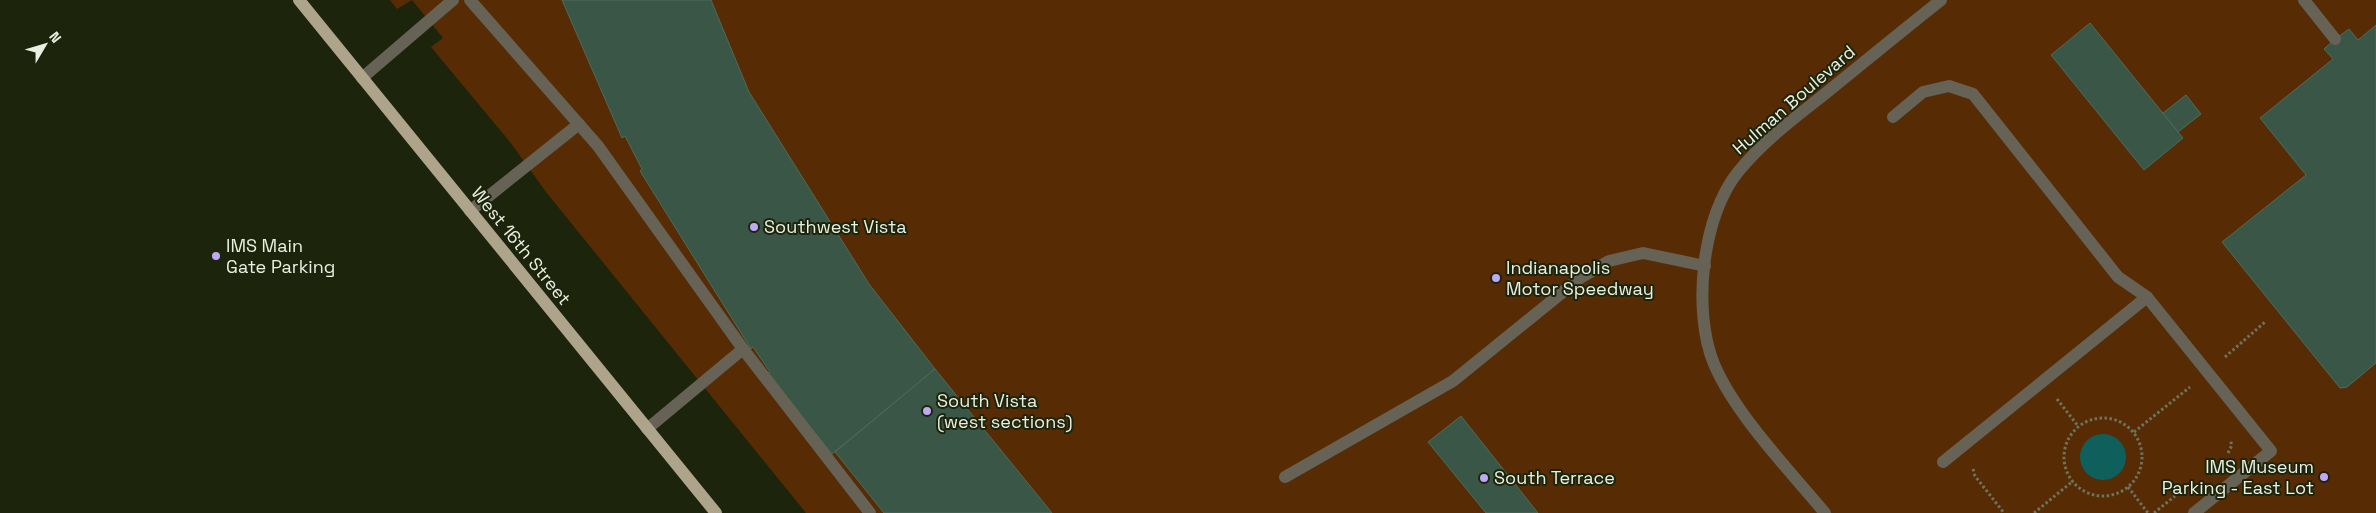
<svg xmlns="http://www.w3.org/2000/svg" width="2376" height="513" font-family="'Space Grotesk',sans-serif">
<rect width="100%" height="100%" fill="#1c240c"/>
<polygon fill="#572c04" points="390,0 2376,0 2376,513 806,513 546,192 510,142 431,47 443,38 412,0 397,9"/>
<circle fill="#0f5f5d" cx="2103" cy="457" r="23"/>
<g fill="#3a5646" stroke="#4f6b5b">
<polygon points="562,0 711,0 749,92 869,284 935,369 832,454 767,374 770,372 753,347 751,349 640,171 642,169 625,136 622,138"/>
<polygon points="2090,23 2183,138 2144,170 2051,55"/>
<polygon points="2376,25 2376,363 2347,387 2340,388 2222,242 2306,175 2260,118 2333,59 2324,49 2335,39 2349,29 2358,40"/>
<polygon points="2186,95 2201,114 2178,132 2163,113"/>
<polygon points="935,369 1052,513 884,513 835,452"/>
<polygon points="1461,416 1538,513 1486,513 1428,442"/>
</g>
<g fill="none" stroke-linecap="round" stroke-linejoin="round">
<g stroke="#6d7460" stroke-width="3" stroke-dasharray="2.5 2.5" stroke-linecap="butt">
<polyline points="2225,357 2265,322"/>
<polyline points="2057,399 2078,426"/>
<circle cx="2103" cy="457" r="39"/>
<polyline points="2134,432 2190,387"/>
<polyline points="2228,453 2232,445 2230,440"/>
<polyline points="1973,469 1975,476 2004,513"/>
<polyline points="2128,487 2148,513"/>
<polyline points="2034,513 2073,481"/>
<polyline points="2154,513 2175,496"/>
</g>
<g stroke="#666256" stroke-width="12">
<polyline points="470,0 598,146 743,349 870,513"/>
<polyline points="2304,0 2335,39"/>
<polyline points="362,78 453,0"/>
<polyline points="1893,117 1923,92 1949,86 1973,94 2118,277 2147,297 2271,451 2194,513"/>
<polyline points="470,211 579,124"/>
<polyline points="647,429 743,349"/>
<polyline points="1943,462 2147,297"/>
<polyline points="1285,477 1453,381 1580,278 1609,261 1643,253 1705,266"/>
</g>
<path stroke="#666256" stroke-width="12" d="M1825 513C1790 471 1735 414 1714 364 1692 311 1702 216 1738 172 1763 141 1796 117 1826 93 1864 62 1902 31 1941 0"/>
<polyline stroke="#ada48b" stroke-width="12" points="299,0 716,513"/>
</g>
<g fill="#bda9f5" stroke="#1c240c" stroke-width="2">
<circle cx="754" cy="227" r="5"/>
<circle cx="216" cy="256" r="5"/>
<circle cx="1496" cy="278" r="5"/>
<circle cx="927" cy="411" r="5"/>
<circle cx="2324" cy="477" r="5"/>
<circle cx="1484" cy="478" r="5"/>
</g>
<g text-anchor="middle" stroke-width="4" stroke-linejoin="round" paint-order="stroke">
<g font-size="18" fill="#eaf0e1" stroke="#1c240c">
<text transform="translate(1794 100) rotate(-41)" y="6">Hulman Boulevard</text>
<text transform="translate(521 246) rotate(51)" y="6">West 16th Street</text>
</g>
<g font-size="18" fill="#eaf0e1" stroke="#1c240c" text-anchor="start">
<text x="764" y="233">Southwest Vista</text>
<text x="226" y="252">IMS Main<tspan x="226" dy="21">Gate Parking</tspan></text>
<text x="1506" y="274">Indianapolis<tspan x="1506" dy="21">Motor Speedway</tspan></text>
<text x="937" y="407">South Vista<tspan x="937" dy="21">(west sections)</tspan></text>
<text x="2314" y="473" text-anchor="end">IMS Museum<tspan x="2314" dy="21">Parking - East Lot</tspan></text>
<text x="1494" y="484">South Terrace</text>
</g>
</g>
<g transform="translate(45 45) rotate(52)" stroke="#1c240c" stroke-width="4" paint-order="stroke">
<path d="M0-4L9 19L0 12L-9 19Z" fill="#eaf0e1"/>
<text y="-8" font-size="14" font-weight="bold" text-anchor="middle" fill="#eaf0e1">N</text>
</g>
</svg>
